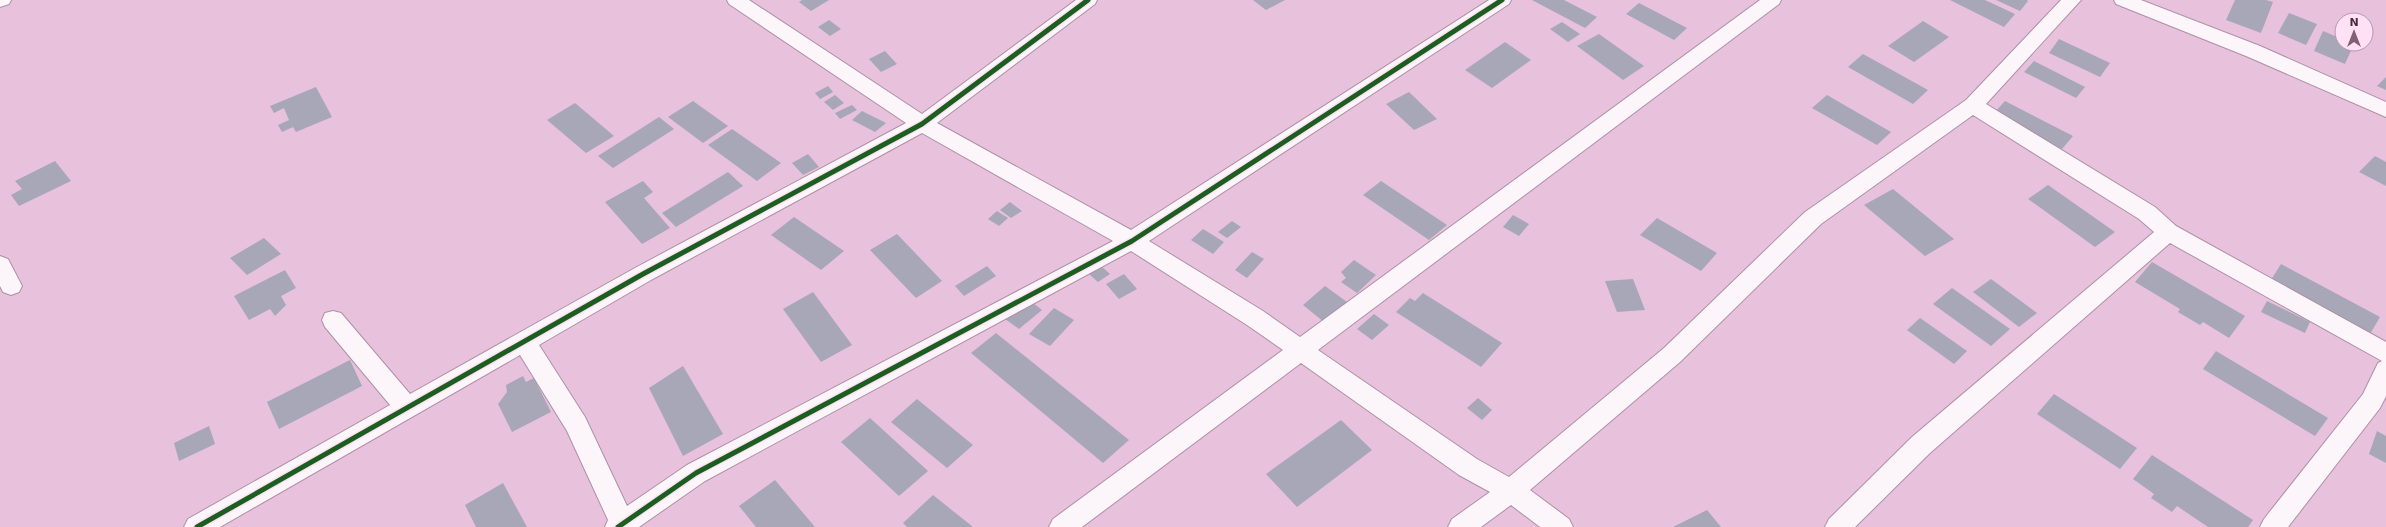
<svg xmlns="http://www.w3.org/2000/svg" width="2386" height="527" font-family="'DejaVu Sans',sans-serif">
<rect width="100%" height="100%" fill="#e8c1dc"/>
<g fill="#a7a7b8">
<polygon points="802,0 829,0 811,11 799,2"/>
<polygon points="1253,0 1285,0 1266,10"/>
<polygon points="1532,0 1564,0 1597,17 1585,28"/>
<polygon points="1950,0 1985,0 2015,14 2004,27"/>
<polygon points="1996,0 2027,0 2028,1 2020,11"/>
<polygon points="2235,0 2266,0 2273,2 2261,33 2226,20"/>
<polygon points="1639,3 1687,28 1674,40 1626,14"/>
<polygon points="2289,13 2317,24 2306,45 2278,33"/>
<polygon points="829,20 841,29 830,36 818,27"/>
<polygon points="1923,21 1949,37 1914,62 1888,46"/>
<polygon points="1562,22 1580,34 1568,42 1550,29"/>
<polygon points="2323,31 2342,39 2342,44 2354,44 2345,64 2314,51"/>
<polygon points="1599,34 1644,66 1623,80 1577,46"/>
<polygon points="2059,39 2110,63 2100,77 2049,53"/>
<polygon points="1505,42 1531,60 1492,88 1465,70"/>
<polygon points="885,51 897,64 881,72 869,59"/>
<polygon points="1863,54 1928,90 1913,104 1848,67"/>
<polygon points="2034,61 2085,87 2076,98 2024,72"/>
<polygon points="2386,77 2386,90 2377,86"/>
<polygon points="828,86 833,92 820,99 815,93"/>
<polygon points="316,87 332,117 296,132 293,127 282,132 278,125 289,120 284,108 274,113 270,106"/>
<polygon points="1409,92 1437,119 1414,130 1386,104"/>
<polygon points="835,95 844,103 833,110 824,102"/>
<polygon points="1827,95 1891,132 1877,145 1812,108"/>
<polygon points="693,101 728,126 703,143 668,117"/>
<polygon points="2005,101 2073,136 2062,149 1994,113"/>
<polygon points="575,103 614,136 586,153 547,120"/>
<polygon points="852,105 857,110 840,119 835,113"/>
<polygon points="862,111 886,123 875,132 852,120"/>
<polygon points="659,117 674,129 613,168 598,156"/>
<polygon points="732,129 781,163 757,181 708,145"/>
<polygon points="808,154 819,167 803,175 792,163"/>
<polygon points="2375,156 2386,162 2386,186 2359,172"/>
<polygon points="55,161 71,181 19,206 11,195 22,189 15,181"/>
<polygon points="728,172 743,186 676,227 662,213"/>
<polygon points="643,181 653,192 644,198 670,228 642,244 605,202"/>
<polygon points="1381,181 1447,225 1429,240 1363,195"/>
<polygon points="2048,185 2115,232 2095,247 2028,199"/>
<polygon points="1893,189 1954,239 1925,256 1864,205"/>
<polygon points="1010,202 1022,211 1011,218 1000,210"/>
<polygon points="997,211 1008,218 999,226 988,219"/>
<polygon points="1513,215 1529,224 1519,236 1503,227"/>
<polygon points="794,217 844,251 821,270 771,235"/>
<polygon points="1657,218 1717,253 1701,271 1640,235"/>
<polygon points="1232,221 1241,227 1227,238 1218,232"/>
<polygon points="1203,229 1224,242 1213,254 1191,240"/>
<polygon points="897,234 942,281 916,298 870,250"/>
<polygon points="264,238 281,254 247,275 230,258"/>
<polygon points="1252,252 1264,259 1247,278 1235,270"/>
<polygon points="1354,260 1376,275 1357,293 1341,282 1346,278 1341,272"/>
<polygon points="2152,262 2245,316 2229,338 2203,322 2200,325 2178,312 2180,309 2135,282"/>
<polygon points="2281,264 2380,317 2369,336 2269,283"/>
<polygon points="1100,265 1110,274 1098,282 1089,274"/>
<polygon points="987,266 996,276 964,296 955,286"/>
<polygon points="285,270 296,288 281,296 286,305 275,316 270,309 249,320 234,296"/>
<polygon points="1124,274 1137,289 1119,299 1106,284"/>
<polygon points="1633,279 1645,310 1617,312 1605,281"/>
<polygon points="1991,279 2037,313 2019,327 1973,292"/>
<polygon points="1325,286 1347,302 1324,322 1303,305"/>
<polygon points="1952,288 2010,329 1991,346 1933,304"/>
<polygon points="813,292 852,345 821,362 783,309"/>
<polygon points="1423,293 1502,343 1481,367 1396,312 1410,298 1415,301"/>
<polygon points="1028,299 1042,310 1019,329 1005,319"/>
<polygon points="2267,301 2310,322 2305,333 2261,312"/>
<polygon points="1054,308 1074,320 1050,346 1029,334"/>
<polygon points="1374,314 1389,325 1372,340 1357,329"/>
<polygon points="1920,318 1967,351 1954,364 1907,330"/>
<polygon points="996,333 1129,440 1103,463 971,353"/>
<polygon points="2216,351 2328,418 2315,436 2203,369"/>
<polygon points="350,360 362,386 279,429 267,402"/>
<polygon points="683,366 723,434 683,456 649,388"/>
<polygon points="523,376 526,382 534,378 551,412 512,432 498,404 507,392 506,385"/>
<polygon points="2054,394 2137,448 2120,469 2037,414"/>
<polygon points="1478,398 1492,410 1482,420 1467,408"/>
<polygon points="917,399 973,445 947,468 891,422"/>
<polygon points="870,418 928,471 899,496 841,442"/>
<polygon points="1341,420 1372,450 1297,507 1266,474"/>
<polygon points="209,426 215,444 179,461 174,443"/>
<polygon points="2377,431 2386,436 2386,463 2369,454"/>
<polygon points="2152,455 2253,520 2248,527 2208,527 2177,506 2172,512 2151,498 2154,494 2133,479"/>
<polygon points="775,480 815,527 756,527 739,506"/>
<polygon points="503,483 527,527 476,527 465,505"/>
<polygon points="933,495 973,527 907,527 903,523"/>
<polygon points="1707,510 1721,527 1673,527"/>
</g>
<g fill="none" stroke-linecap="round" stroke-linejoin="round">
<defs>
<g id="minor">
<polygon points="0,0 11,0 9,4 0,7"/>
<path d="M727 0H749L922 114 1076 0H1097L1095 4 937 123 1131 230 1489 0H1511L1509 4 1149 241 1263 311 1300 337 1760 0H1781L1779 4 1318 350 1477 459 1509 477 1664 348 1805 212 1966 100 2061 0H2081L1986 104 2155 207 2176 226 2386 342V396L2380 408 2288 527H2260L2264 519 2363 394 2378 363 2382 361 2170 243 1930 453 1855 527H1825L1829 519 1912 437 2154 232 2139 219 1973 115 1821 224 1680 362 1530 490 1569 519 1573 527H1540L1511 505 1481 527H1448L1452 519 1490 492 1459 475 1301 363 1082 527H1049L1053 519 1283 350 1247 325 1131 251 705 481 639 527H605L608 520 567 431 520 355 220 527H184L188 519 390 405 325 327 322 320 325 313 333 311 341 313 410 394 635 268 906 123 729 4ZM922 133 1113 241 687 465 627 506 585 417 539 345 651 280Z"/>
<polygon points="2114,0 2141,0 2260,46 2386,102 2386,117 2246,56 2116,4"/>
<polygon points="0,256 8,259 22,286 19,292 11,295 3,292 0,286"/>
</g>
</defs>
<use href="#minor" stroke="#ae90a5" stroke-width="2"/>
<use href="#minor" fill="#fcf6fa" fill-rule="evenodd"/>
<defs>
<g id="cycleway">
<polyline points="197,527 643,274 922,124 1088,0"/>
<polyline points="618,527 696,473 1132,241 1502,0"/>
</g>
</defs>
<use href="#cycleway" stroke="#ffe1f5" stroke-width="8"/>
<use href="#cycleway" stroke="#1b5e20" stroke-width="5"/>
</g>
<g transform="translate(2354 32)"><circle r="19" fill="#ffe1f5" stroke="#b598ac"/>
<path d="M0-3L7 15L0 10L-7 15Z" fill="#7f6075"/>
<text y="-6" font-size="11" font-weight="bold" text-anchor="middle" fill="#472b3e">N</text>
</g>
</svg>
